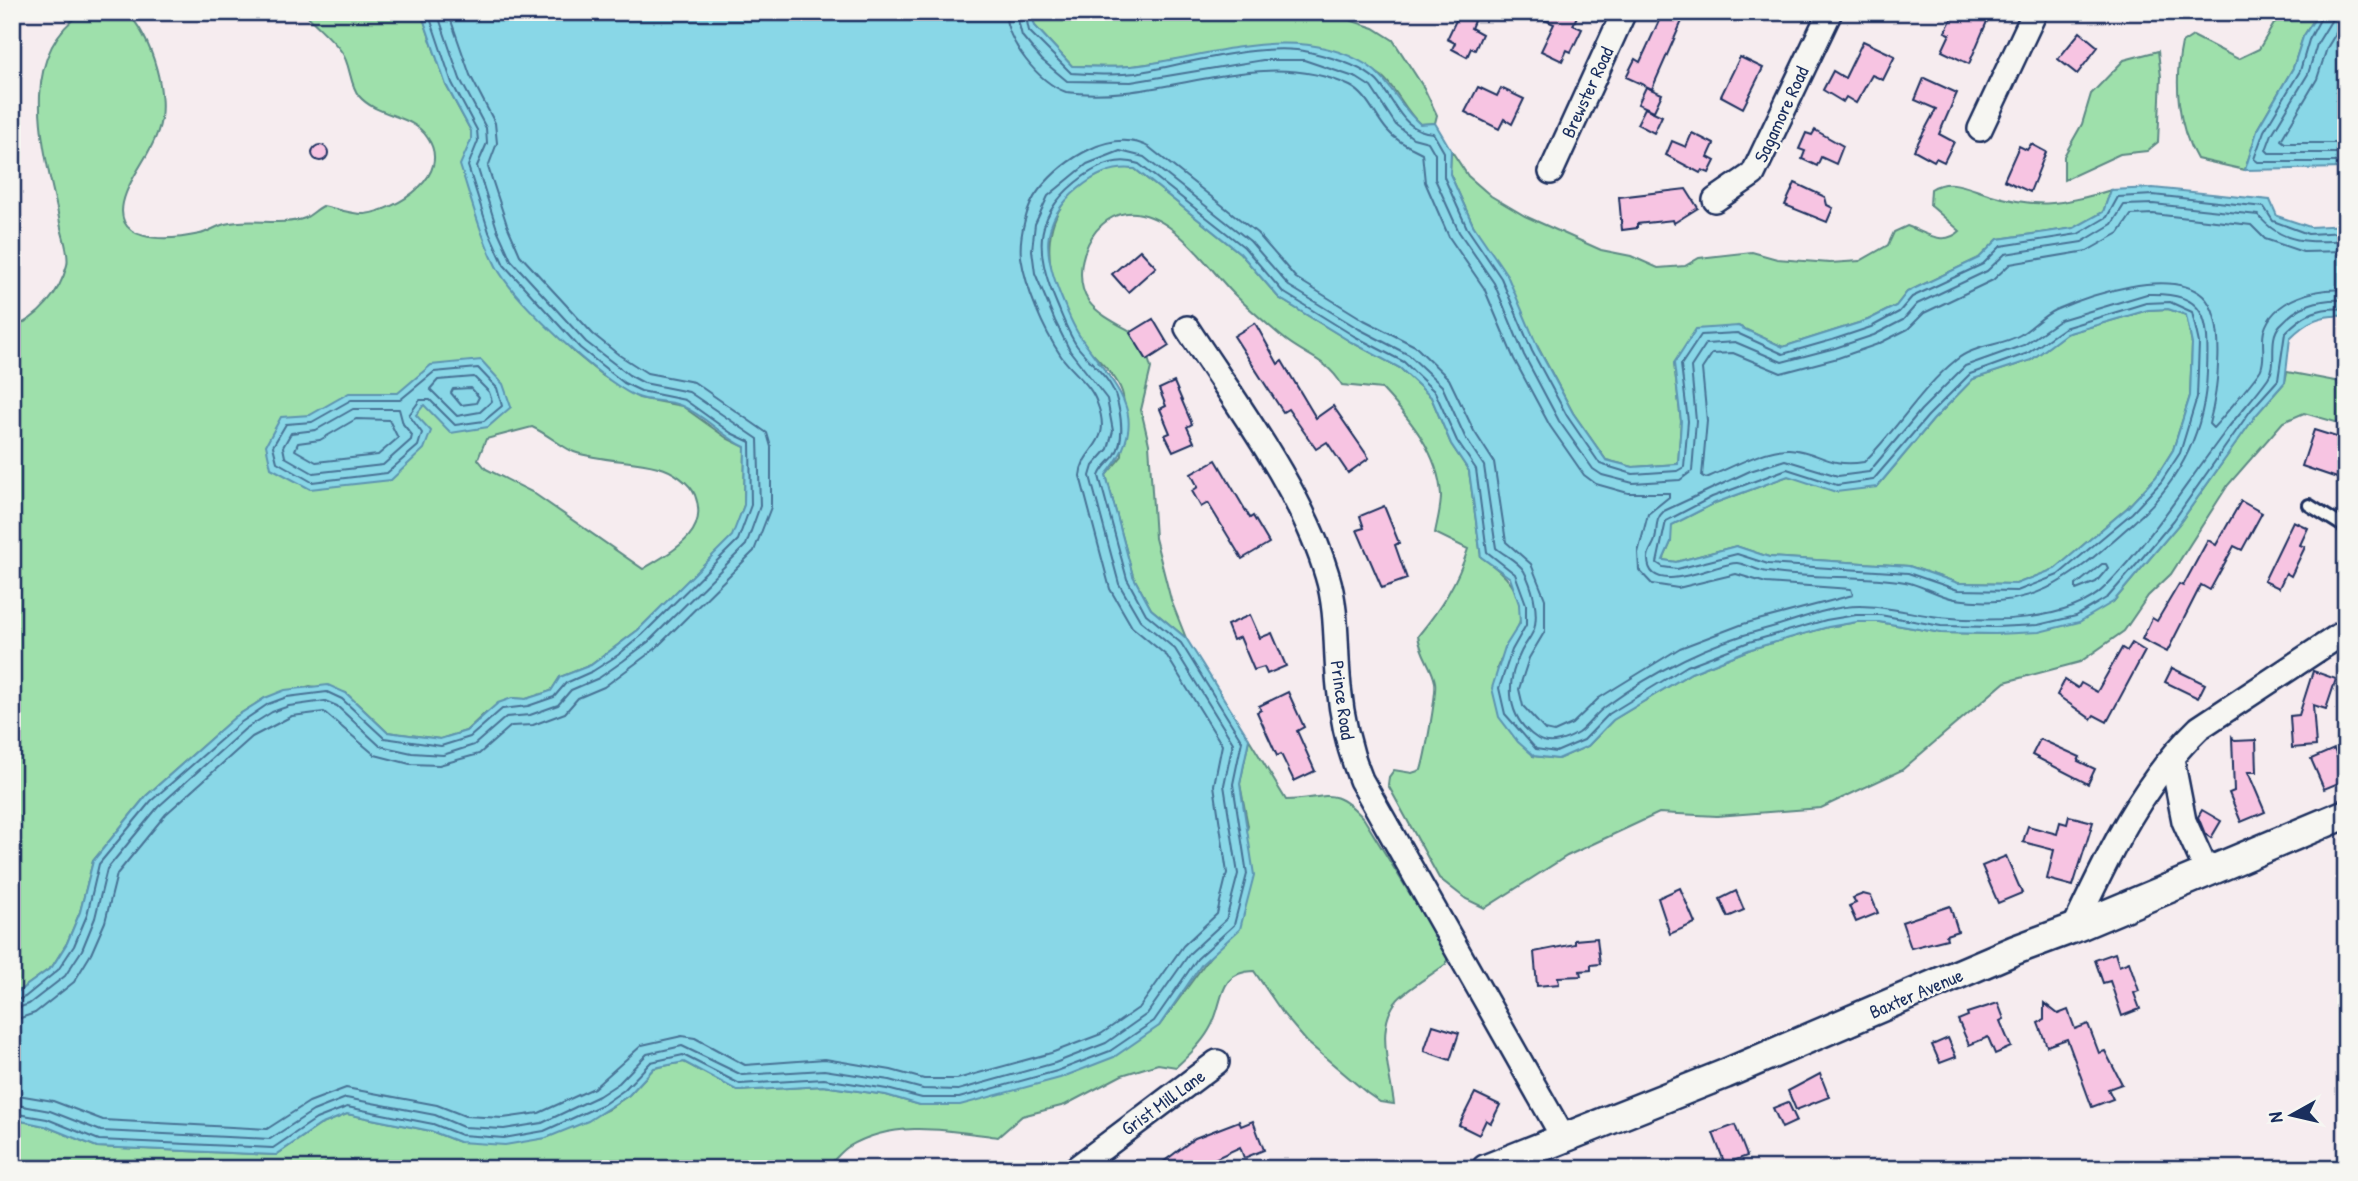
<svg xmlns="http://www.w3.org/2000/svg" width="2358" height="1181" font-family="'Patrick Hand',sans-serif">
<rect width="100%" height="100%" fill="#f6ecef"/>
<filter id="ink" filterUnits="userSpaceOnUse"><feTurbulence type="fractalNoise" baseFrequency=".0143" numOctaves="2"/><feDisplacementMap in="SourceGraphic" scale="14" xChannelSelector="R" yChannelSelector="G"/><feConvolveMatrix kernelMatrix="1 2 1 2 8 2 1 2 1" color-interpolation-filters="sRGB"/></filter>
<g filter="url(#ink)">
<g fill="#9ee0ab" stroke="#5c8884" stroke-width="2" fill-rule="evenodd">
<path d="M83 12H126C152 35 170 98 158 131 151 153 134 172 126 193 106 245 167 241 200 234 209 232 216 226 225 224 249 217 281 227 305 218 311 215 317 209 323 206 335 208 352 215 365 214 397 210 454 175 427 137 412 114 377 117 359 96 349 84 351 64 341 51 331 37 316 26 304 12H421L446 85 471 131 498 269 575 353 603 376 639 398 682 406 728 439 745 447 744 505 733 536 638 630 591 665 560 677 551 691 526 699 512 698 484 714 466 731 440 739 387 732 346 693 310 686 265 698 235 717 146 796 93 861 80 912 67 943 52 967 12 996V328C38 319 60 293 67 265 70 254 62 235 60 223 47 158 12 59 83 12ZM532 427C546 433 563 448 574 452 600 461 631 460 658 467 672 470 690 483 695 495 710 534 672 551 643 569L532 492 486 469 478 459 486 439Z"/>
<path d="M1031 12H1325L1374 28 1393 40 1424 88 1437 115 1435 123 1420 124C1404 110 1395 85 1380 75 1299 18 1218 58 1131 66 1112 68 1091 66 1072 66L1035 26Z"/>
<path d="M2281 12H2319L2303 37 2293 68 2258 128 2245 170 2197 159C2177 126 2174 81 2182 43L2193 36 2238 59 2259 49Z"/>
<polygon points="2158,51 2161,77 2158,142 2147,151 2120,154 2064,180 2064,156 2082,124 2091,94 2124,60"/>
<path d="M1451 150 1468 176 1491 196 1525 216 1601 250 1631 256 1658 268 1685 266 1699 258 1752 252 1777 259 1830 263 1860 261 1888 245 1894 232 1907 226C1924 232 1943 247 1960 231L1930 205 1931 189C1949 177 1968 188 1988 194 2037 209 2062 205 2111 190L2103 212 2075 228 1998 239 1979 258 1907 292 1896 306 1868 320 1783 347 1738 326 1674 363 1681 421 1678 464 1633 467 1606 460 1573 413 1473 225 1450 174Z"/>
<path d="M1119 167 1135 169 1240 253 1279 298 1351 342 1400 368 1431 397 1451 444 1469 471 1481 557C1502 571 1529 594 1519 624 1514 639 1503 653 1497 668L1533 756 1558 759 1588 746 1613 720 1691 673 1751 649 1828 627 1857 622H1879L1941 633 1995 634 2113 602 2179 524 2256 415 2285 382 2287 372 2346 383V425L2304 413 2283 422 2228 485 2171 574 2148 596 2124 631 2080 662 2005 682 1902 770 1821 808 1717 816 1659 813 1567 856 1485 908 1466 899 1439 878 1388 785 1389 777 1394 770 1412 773 1421 770C1425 757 1437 693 1435 682 1432 666 1421 656 1418 636 1441 608 1457 583 1468 549L1435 533C1437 522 1441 508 1441 496 1439 453 1409 418 1382 389L1342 385C1325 357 1304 356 1281 336 1265 322 1248 308 1233 293 1207 266 1176 218 1136 213 1093 208 1067 270 1089 302 1100 317 1127 328 1142 338L1151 368 1141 410 1149 444 1155 538 1171 600 1186 638 1151 609 1133 576 1106 475 1122 456C1122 440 1127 406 1122 392 1115 372 1094 358 1082 341 1038 274 1028 196 1119 167Z"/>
<polygon points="2168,309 2186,315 2192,344 2190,396 2173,450 2156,477 2127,508 2055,569 2016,584 1958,583 1909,566 1769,557 1736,546 1676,562 1663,560 1671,542 1671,525 1715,503 1788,476 1807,481 1877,487 1933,420 1973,379 2031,360 2065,334 2148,310"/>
<path d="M1249 739 1286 800C1326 800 1332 783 1364 819L1448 956 1446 964C1433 974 1418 982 1405 993 1371 1018 1390 1070 1394 1104L1380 1102 1367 1093 1307 1042 1284 1015 1254 971C1215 972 1225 1005 1209 1030 1201 1044 1188 1056 1176 1067L1158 1064 1122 1075 1065 1105 1022 1116 998 1137C947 1130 894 1119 848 1147 839 1153 833 1163 824 1169H12V1119L45 1126 97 1147 276 1155 320 1125 347 1114 431 1131 459 1142 546 1138 607 1110 629 1095 654 1068 684 1062 738 1091 823 1086 886 1095 920 1105 1159 1026 1214 951 1248 826 1240 784Z"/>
</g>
<g fill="#89d7e7" stroke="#5d94b0" stroke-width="2" fill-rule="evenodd">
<path d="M421 12H1031L1035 26 1072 66C1091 66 1112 68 1131 66 1208 58 1294 20 1367 65 1390 80 1399 106 1420 124L1435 123 1451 150 1450 174 1473 225 1507 275 1538 348 1573 413 1606 460 1633 467 1678 464 1681 421 1674 363 1696 329 1738 326 1783 347 1868 320 1896 306 1907 292 1979 258 1998 239 2074 228 2103 212 2111 190 2153 188 2270 200 2277 216 2310 227 2346 225V316C2321 314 2307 321 2290 338L2285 382 2256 415 2179 524 2113 602 2079 622 2039 632 1995 634 1941 633 1879 622H1857L1828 627 1751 649 1691 673 1613 720 1588 746 1558 759 1534 756 1518 742 1499 717 1492 688 1505 647 1520 623 1519 604 1510 578 1481 557 1469 471 1451 444 1431 397 1400 368 1351 342 1279 298 1240 253 1135 169C1112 166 1095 175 1078 189 1038 222 1044 256 1062 299 1068 313 1074 330 1084 342 1118 390 1153 418 1106 475L1133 576 1151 609 1186 638 1249 739 1240 784 1254 875 1240 929 1202 964 1159 1026 1114 1057 1060 1078 960 1105H920L886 1095 823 1086 738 1091 684 1062 654 1068 629 1095 588 1121 546 1138 505 1145 459 1142 431 1131 347 1114 320 1125 276 1155 97 1147 45 1126 12 1119V996L52 967 67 943 80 912 93 861 146 796 235 717 265 698 285 690 328 685 346 693 387 732 440 739 466 731 498 703 512 698 526 699 551 691 560 677 591 665 638 630 732 536 744 505 745 447C722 436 705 416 682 406 668 399 650 403 635 396 599 379 514 301 496 266 480 234 471 199 460 165L471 140V131L446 85ZM2168 309 2186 315 2192 344 2190 396 2173 450 2156 477 2127 508 2055 569 2016 584 1958 583 1909 566 1769 557 1736 546 1676 562 1663 560 1671 542 1672 525 1715 503 1788 476 1836 492 1877 487 1933 420 1973 379 2031 360 2066 334 2148 310Z"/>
<polygon points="2319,12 2346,12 2346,168 2245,170 2258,128 2293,68 2303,37"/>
<polygon points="481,360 503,384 511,407 488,427 451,433 424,405 416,415 431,431 424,449 391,480 310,489 271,468 266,445 281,417 310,415 349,393 398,393 431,365"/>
</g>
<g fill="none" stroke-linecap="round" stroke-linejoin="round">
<g stroke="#477295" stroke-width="2">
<path d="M1016 12 1022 36 1042 60 1067 81 1131 82 1263 60H1304L1357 78 1371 87 1396 125 1413 138 1428 142 1435 154V179L1459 232 1494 283 1524 355 1559 421 1593 469 1602 475 1633 483 1680 480 1692 471 1696 421 1691 367 1706 344 1735 342 1782 362 1835 348 1874 335 1903 320 1917 304 1987 271 2005 254 2082 242 2112 224 2124 205 2153 204 2258 215C2281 244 2310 243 2346 240"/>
<path d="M1025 12 1029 31 1071 73C1091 74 1114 76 1135 73 1182 65 1264 41 1309 52 1331 57 1361 65 1377 81 1396 101 1401 131 1433 133L1444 152V177L1467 228 1501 278 1532 351 1567 416 1600 464 1633 474 1677 471 1684 467 1688 421 1681 365 1701 335 1737 333 1783 354 1832 340 1871 327 1899 312 1912 297 1983 264 2001 246 2078 234 2107 217 2118 197 2153 195 2264 207 2273 221 2308 234 2346 232"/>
<polyline points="2324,12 2309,40 2300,71 2264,131 2254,159 2258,162 2346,162"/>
<polyline points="2333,12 2331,21 2317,44 2308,74 2272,134 2266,150 2269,153 2346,153"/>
<polyline points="2343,12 2342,23 2327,48 2317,79 2281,140 2285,143 2346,143"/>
<path d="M2346 251 2303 252 2265 239 2251 225 2153 214 2131 215 2119 233 2087 251 2010 264 1993 280 1924 313 1908 329 1878 344 1838 358 1781 373 1733 353 1712 354 1702 369 1707 421 1702 476 1706 478C1728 469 1766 448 1789 449 1820 451 1826 468 1864 462 1897 430 1920 389 1956 360 1974 345 2001 346 2020 335 2032 328 2042 316 2055 310 2090 295 2170 267 2203 296 2228 319 2217 395 2209 424L2213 428C2219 422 2259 374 2261 369 2266 357 2261 343 2264 331 2273 299 2317 287 2346 290"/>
<path d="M2147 294C2208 292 2209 319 2207 372 2205 433 2178 484 2132 524 2074 574 2039 612 1955 599 1938 596 1922 585 1905 582 1860 574 1813 580 1768 572 1757 571 1747 564 1737 563 1720 562 1649 599 1648 560 1647 552 1653 547 1655 540 1658 528 1654 520 1664 511L1750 471 1785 460 1838 476 1869 472 1921 410 1965 366 2024 345 2060 320Z"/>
<polygon points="2170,302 2192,312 2199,343 2197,397 2180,453 2161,482 2132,513 2058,575 2017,591 1958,590 1908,573 1768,564 1737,554 1677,569 1663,567 1657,563 1666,521 1712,497 1787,469 1837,485 1873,480 1928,416 1970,374 2028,353 2064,328 2146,303"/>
<polygon points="478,368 497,388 502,406 484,421 455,425 430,400 420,400 409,415 422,433 418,446 387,473 312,482 277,462 273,446 286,424 312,422 351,400 400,400 434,372"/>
<polygon points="474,377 489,392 492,401 480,412 457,416 430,389 438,380"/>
<polygon points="471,388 479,397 476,403 461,405 451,393 453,389"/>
<polygon points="353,409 399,409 403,424 412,435 411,440 383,465 313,473 285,457 283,447 291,433 316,430"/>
<polygon points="356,419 389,420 398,438 378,455 316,462 295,450 298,443 320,440"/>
<polygon points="2102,564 2106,564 2108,568 2096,582 2076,590 2076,585"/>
<polyline points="12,1002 25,997 58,970 74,946 87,915 99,864 151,801 240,723 268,704 287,697 327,692 342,699 384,738 441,746 470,737 502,709 528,706 554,697 566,683 593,671 618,655 642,635 738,540 751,505 750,442 731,433 685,400 641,391 624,383 580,348 504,265 489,232 468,166 478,141 477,130 452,83 428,12"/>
<polyline points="12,1010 29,1004 65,976 82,950 95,918 107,869 158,807 245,729 272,712 289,706 325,701 337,706 380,746 412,753 443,755 474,745 506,717 530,715 558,705 571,690 599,678 623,661 648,642 746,545 760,506 758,439 689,392 644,383 629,375 586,342 511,260 497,229 477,166 487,143 486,128 460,79 437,12"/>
<polyline points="12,1021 35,1013 74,982 91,954 105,922 117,874 166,814 252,737 292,716 324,712 375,755 410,764 439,765 479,754 511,726 533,725 565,713 578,698 604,687 655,649 754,551 771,507 771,447 767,433 694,382 647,373 619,355 593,334 520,255 507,225 488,167 497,143 495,123 470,75 448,12"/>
<path d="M12 1094 53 1101 103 1120 267 1129 309 1102 346 1088 437 1105 465 1116 503 1118 539 1113 594 1088 642 1045 682 1036 695 1038 745 1065 825 1059 891 1070 924 1079H957L1051 1053 1101 1034 1140 1007 1183 946 1217 914 1227 873 1214 785 1222 745 1167 656 1132 627 1110 589 1080 476C1082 446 1114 446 1097 403 1091 384 1072 372 1061 356 1043 329 1026 289 1021 257 1019 237 1026 206 1039 190 1063 160 1112 126 1150 148L1257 233 1296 278 1364 320 1415 346 1449 379 1474 431 1494 462 1506 542 1531 564 1545 599V631L1529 658 1519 689 1523 706 1545 730 1554 732 1572 724 1599 698 1680 648 1743 624 1853 595 1851 589 1766 583 1736 574 1678 588 1652 584 1639 570 1638 553 1648 514 1669 497V493H1628L1596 484 1584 475 1550 426 1514 359 1484 288 1449 237 1425 182 1422 153C1409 146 1397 142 1387 130 1374 115 1368 95 1350 86 1258 43 1161 105 1066 92 1038 82 1007 42 1005 12"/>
<path d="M12 1104 50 1111 101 1131 270 1139 313 1111 346 1098 435 1115 463 1127 504 1129 542 1123 599 1096 619 1083 647 1054 682 1046 742 1075 824 1070 889 1080 923 1089 958 1090 1055 1063 1106 1043 1147 1014 1190 953 1226 920 1238 874 1224 785 1233 743 1175 649 1140 620 1119 584 1090 476 1093 466 1108 449 1113 431 1107 399 1070 351 1055 321 1035 273 1032 250 1035 224 1048 196 1087 164 1120 151 1144 157 1250 241 1289 286 1359 329 1409 355 1442 386 1465 437 1484 466 1496 548C1504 555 1518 561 1524 571 1532 586 1538 608 1535 625 1534 635 1525 643 1521 652 1505 683 1506 718 1538 739 1550 746 1567 740 1578 733 1588 726 1595 714 1605 707 1653 672 1707 644 1765 629 1796 621 1828 606 1860 606 1887 606 1913 614 1939 617 1987 622 2070 623 2105 587 2150 541 2184 487 2222 436 2236 416 2254 398 2268 378 2279 363 2267 340 2280 325 2298 305 2319 298 2346 300"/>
<path d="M12 1113 47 1119 99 1140 273 1148 316 1119 347 1107 433 1124 461 1135 504 1138 544 1131 604 1104 624 1090 651 1062 683 1055 740 1084 824 1079 887 1089 922 1098H959L1057 1071 1110 1051 1154 1021 1197 959 1234 925 1247 874 1233 784 1242 741 1181 643 1146 614 1127 579 1099 476C1102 467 1110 462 1115 455 1125 439 1121 414 1116 397 1110 377 1089 362 1077 346 1068 333 1062 316 1056 302 1033 248 1034 212 1084 176 1102 164 1119 157 1139 164L1244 247 1283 292 1354 336 1404 362 1435 392 1457 441 1476 469 1487 552 1515 574 1526 604V625L1512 650 1499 688 1505 714 1536 749 1556 752 1584 740 1609 714 1687 666 1749 642 1826 620 1856 615H1880L1941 626 1995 627 2038 625 2076 616 2108 597 2137 564 2174 520 2251 410 2278 380 2285 333C2303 314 2320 306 2346 309"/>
</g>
</g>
<g fill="#f7c4e2" stroke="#1b2f5e" stroke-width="2">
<polygon points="1527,12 1579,12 1573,25 1582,29 1571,52 1567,50 1562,61 1541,51 1554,24"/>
<polygon points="1663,12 1686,12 1652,89 1626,77 1635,59 1640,62"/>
<polygon points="1955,12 1991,12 1969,64 1942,51 1950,34 1945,32"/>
<polygon points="1459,14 1474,21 1471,28 1482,34 1475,50 1471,48 1467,57 1452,49 1455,43 1447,39"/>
<polygon points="2080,32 2098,47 2077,74 2058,59"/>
<polygon points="1863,41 1895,56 1883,80 1872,75 1856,103 1846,97 1843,102 1823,90 1833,71 1845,78"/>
<polygon points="1740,57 1763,68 1743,108 1721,96"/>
<polygon points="1924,78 1957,93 1939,134 1954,142 1944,162 1936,158 1934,161 1914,150 1936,109 1915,100"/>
<polygon points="1478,87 1497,96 1501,88 1524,99 1512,124 1504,119 1499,129 1465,112"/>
<polygon points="1646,87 1662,94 1654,111 1638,104"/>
<polygon points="1645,108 1662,116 1654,133 1637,124"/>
<polygon points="1815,130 1843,146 1836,164 1821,157 1817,166 1802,159 1805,151 1799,149 1806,133 1812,135"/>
<polygon points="1692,133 1714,144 1708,157 1715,161 1709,173 1702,170 1700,173 1666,155 1672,141 1686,147"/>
<polygon points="2031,144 2046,152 2030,192 2004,180 2019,146 2027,150"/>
<circle cx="320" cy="153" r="8"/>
<polygon points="1795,183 1825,197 1827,205 1833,208 1827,222 1785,205"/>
<polygon points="1686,189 1698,208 1674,223 1673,220 1637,224 1637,228 1622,230 1619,197"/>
<polygon points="1140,250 1156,267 1128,292 1112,274"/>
<polygon points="1153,319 1169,346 1147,360 1130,333"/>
<polygon points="1255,323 1278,364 1282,361 1316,418 1333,406 1369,458 1348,473 1327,442 1316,449 1288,409 1283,412 1234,336"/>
<polygon points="1174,382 1192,424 1187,427 1194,442 1173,451 1165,435 1170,433 1160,409 1166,406 1159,389"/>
<polygon points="2314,430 2346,440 2346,481 2302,466"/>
<polygon points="1216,460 1250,518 1253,516 1269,543 1242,559 1208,503 1201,507 1192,491 1198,487 1191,474"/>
<polygon points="2241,501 2262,513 2242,550 2234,546 2210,590 2201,585 2167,652 2142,639 2152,618 2157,621 2179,584 2183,586 2208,540 2216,545"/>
<polygon points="1384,506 1399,543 1395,545 1407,579 1382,588 1357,530 1364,528 1360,516"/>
<polygon points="2293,521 2308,528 2300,545 2305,547 2291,576 2286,573 2279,588 2264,581"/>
<polygon points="1250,615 1260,638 1272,633 1286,666 1267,674 1264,667 1254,670 1240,637 1233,640 1227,625"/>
<polygon points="2132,643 2145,651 2107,722 2094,715 2091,719 2057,695 2065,680 2078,688 2081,683 2097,692 2122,648 2127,651"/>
<polygon points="2172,668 2205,684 2198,698 2165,682"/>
<polygon points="2313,671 2336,679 2326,709 2313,705 2316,746 2292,748 2290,716 2299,715"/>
<polygon points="1288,692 1304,727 1297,731 1315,771 1294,781 1281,754 1277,756 1257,712 1261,710 1259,706"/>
<polygon points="2232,737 2235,741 2256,740 2257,772 2248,772 2265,812 2241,822 2229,793 2234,791"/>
<polygon points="2040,739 2080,757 2078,761 2095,769 2088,784 2032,755"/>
<polygon points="2334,749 2346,780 2324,789 2311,759"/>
<polygon points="2202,810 2221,821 2211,838 2205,834 2198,817"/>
<polygon points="2069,816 2093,822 2073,886 2047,879 2054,850 2023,842 2028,826 2057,834 2060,822 2067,824"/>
<polygon points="2006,856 2022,893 1998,903 1982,866"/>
<polygon points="1680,888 1695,923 1670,934 1658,898"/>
<polygon points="1736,891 1744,910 1728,917 1720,899"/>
<polygon points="1863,894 1871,896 1878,913 1856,922 1849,906 1856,903 1853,898"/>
<polygon points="1950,906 1958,931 1946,935 1947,939 1911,948 1902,922"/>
<polygon points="1597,938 1600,964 1591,965 1591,970 1580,971 1581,976 1558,977 1559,984 1537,986 1534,952 1575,944 1575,940"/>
<polygon points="2115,953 2119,966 2129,962 2139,991 2134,993 2140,1009 2122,1016 2110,981 2103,983 2095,960"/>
<polygon points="1998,1003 2004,1019 2000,1021 2011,1047 1995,1054 1988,1037 1969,1045 1958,1020 1968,1016 1967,1013"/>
<polygon points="2044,1003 2058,1014 2068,1010 2075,1029 2088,1024 2099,1053 2105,1051 2122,1084 2108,1089 2113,1099 2092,1107 2067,1039 2047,1046 2038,1023 2044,1020"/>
<polygon points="1433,1025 1459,1033 1450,1060 1424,1051"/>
<polygon points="1948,1038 1956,1057 1940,1063 1932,1045"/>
<polygon points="1820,1074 1829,1097 1796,1110 1788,1091"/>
<polygon points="1475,1093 1500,1105 1491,1123 1486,1120 1479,1135 1459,1125"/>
<polygon points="1788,1102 1797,1121 1782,1128 1773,1108"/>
<polygon points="1239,1121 1241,1126 1253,1121 1264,1150 1244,1158 1240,1147 1193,1169 1154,1169 1195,1138"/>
<polygon points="1735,1125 1747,1156 1725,1164 1713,1133"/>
</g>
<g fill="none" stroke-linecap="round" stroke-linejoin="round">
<defs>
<polyline id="service" points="2309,505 2346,528"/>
<g id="minor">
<polyline points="1980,129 2035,12"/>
<polyline points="1551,172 1624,12"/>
<polyline points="1715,200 1753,174 1830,12"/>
<path d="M1187 328C1235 402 1302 490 1327 575 1338 610 1335 650 1339 687 1342 719 1349 750 1361 780L1564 1139"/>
<polyline points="2172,759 2184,821 2207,872"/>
<path d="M2074 928C2108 856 2141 784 2199 728L2346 631"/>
<polyline points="1075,1169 1217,1062"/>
</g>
<polyline id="tertiary" points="1486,1169 1725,1074 2015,950 2074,928 2346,814"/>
</defs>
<use href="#service" stroke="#1b2f5e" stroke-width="16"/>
<use href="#minor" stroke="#1b2f5e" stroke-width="28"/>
<use href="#tertiary" stroke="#1b2f5e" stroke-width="33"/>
<use href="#service" stroke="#f6f6f2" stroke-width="10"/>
<use href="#minor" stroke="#f6f6f2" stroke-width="23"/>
<use href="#tertiary" stroke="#f6f6f2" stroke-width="28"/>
</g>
</g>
<g text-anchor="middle" stroke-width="5" stroke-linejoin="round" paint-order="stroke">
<g font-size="19" fill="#1b2f5e" stroke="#f6f6f2">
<text transform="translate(1587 92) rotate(-65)" y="7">Brewster Road</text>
<text transform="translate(1781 114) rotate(-65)" y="7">Sagamore Road</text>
<text transform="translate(1343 700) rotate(82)" y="7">Prince Road</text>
<text transform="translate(1916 993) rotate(-23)" y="7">Baxter Avenue</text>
<text transform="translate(1163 1102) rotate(-36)" y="7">Grist Mill Lane</text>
</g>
</g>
<rect width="2358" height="1181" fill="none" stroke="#f6f6f2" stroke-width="42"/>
<rect x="21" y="21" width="2316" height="1139" fill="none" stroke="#1b2f5e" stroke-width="2.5" filter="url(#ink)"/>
<g transform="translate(2292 1115) rotate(262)" stroke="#f6f6f2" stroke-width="5" paint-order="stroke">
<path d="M0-5L12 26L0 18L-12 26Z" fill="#1b2f5e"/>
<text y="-10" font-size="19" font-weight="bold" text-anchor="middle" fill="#1b2f5e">N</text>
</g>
</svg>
